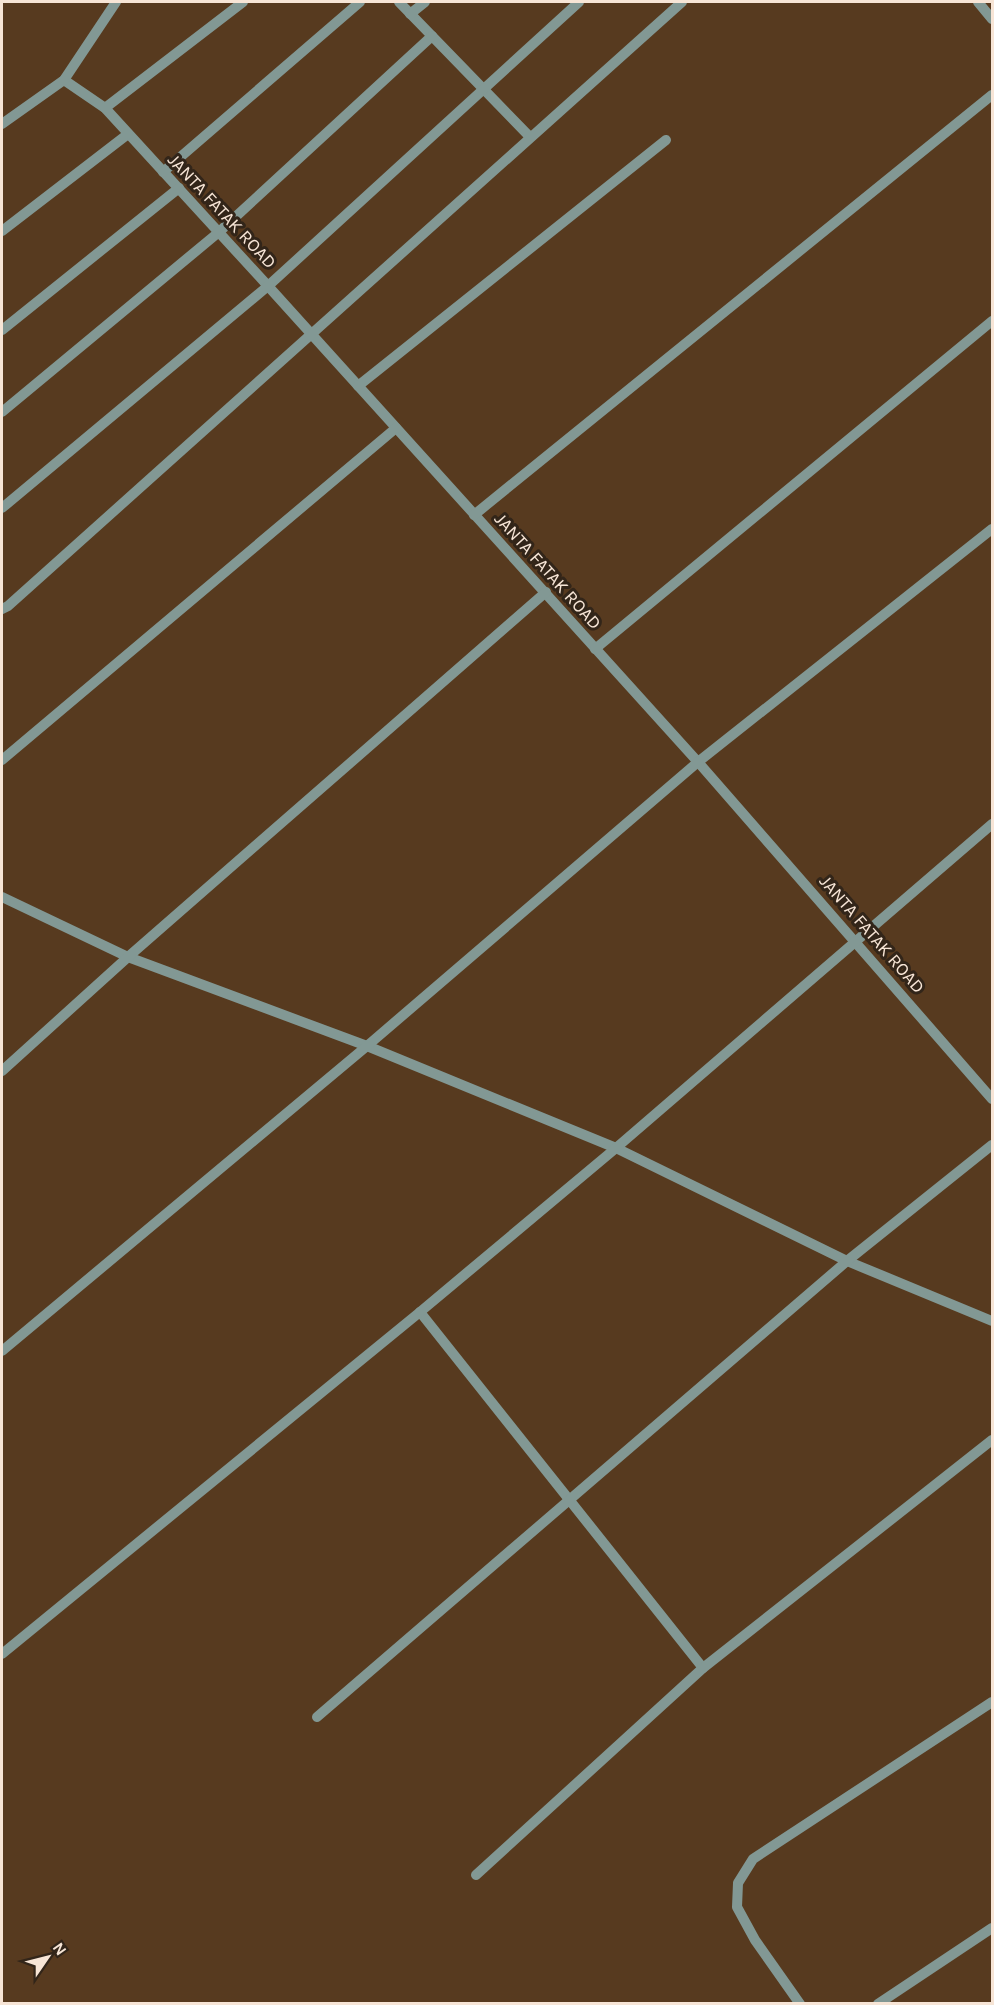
<svg xmlns="http://www.w3.org/2000/svg" width="994" height="2005" font-family="Karla,sans-serif">
<rect width="100%" height="100%" fill="#573a1f"/>
<g fill="none" stroke-linecap="round" stroke-linejoin="round">
<g stroke="#829894" stroke-width="10">
<polyline points="399,2 530,137"/>
<polyline points="978,2 992,19"/>
<polyline points="410,14 425,2"/>
<polyline points="64,80 105,108 268,286 698,762 992,1099"/>
<polyline points="105,108 243,2"/>
<polyline points="2,124 64,80 116,2"/>
<polyline points="163,172 360,2"/>
<polyline points="2,231 128,134"/>
<polyline points="2,330 179,188"/>
<polyline points="358,386 666,140"/>
<polyline points="2,412 219,232 432,36"/>
<polyline points="2,508 268,286 579,2"/>
<polyline points="474,515 992,95"/>
<polyline points="2,609 8,606 682,2"/>
<polyline points="595,649 992,321"/>
<polyline points="2,760 396,428"/>
<polyline points="2,897 128,957 367,1046 616,1148 847,1261 992,1321"/>
<polyline points="2,1071 128,957 546,592"/>
<polyline points="420,1312 703,1668"/>
<polyline points="2,1351 367,1046 698,762 992,529"/>
<polyline points="2,1654 420,1312 616,1148 992,824"/>
<polyline points="317,1717 847,1261 992,1145"/>
<polyline points="476,1875 703,1668 992,1440"/>
<polyline points="800,2004 755,1940 737,1907 738,1883 753,1859 992,1702"/>
<polyline points="878,2004 992,1928"/>
</g>
</g>
<g text-anchor="middle" stroke-width="6" stroke-linejoin="round" paint-order="stroke">
<g font-size="18" fill="#f7e5d6" stroke="#322519">
<text transform="translate(222 211) rotate(47)" y="6">JANTA FATAK ROAD</text>
<text transform="translate(548 571) rotate(48)" y="6">JANTA FATAK ROAD</text>
<text transform="translate(872 934) rotate(49)" y="6">JANTA FATAK ROAD</text>
</g>
</g>
<rect width="994" height="2005" fill="none" stroke="#f7e5d6" stroke-width="6"/>
<g transform="translate(48 1957) rotate(55)" stroke="#322519" stroke-width="4.5" paint-order="stroke">
<path d="M0-4.5L10 22L0 15L-10 22Z" fill="#f7e5d6"/>
<text y="-9" font-size="16" font-weight="bold" text-anchor="middle" fill="#f7e5d6">N</text>
</g>
</svg>
